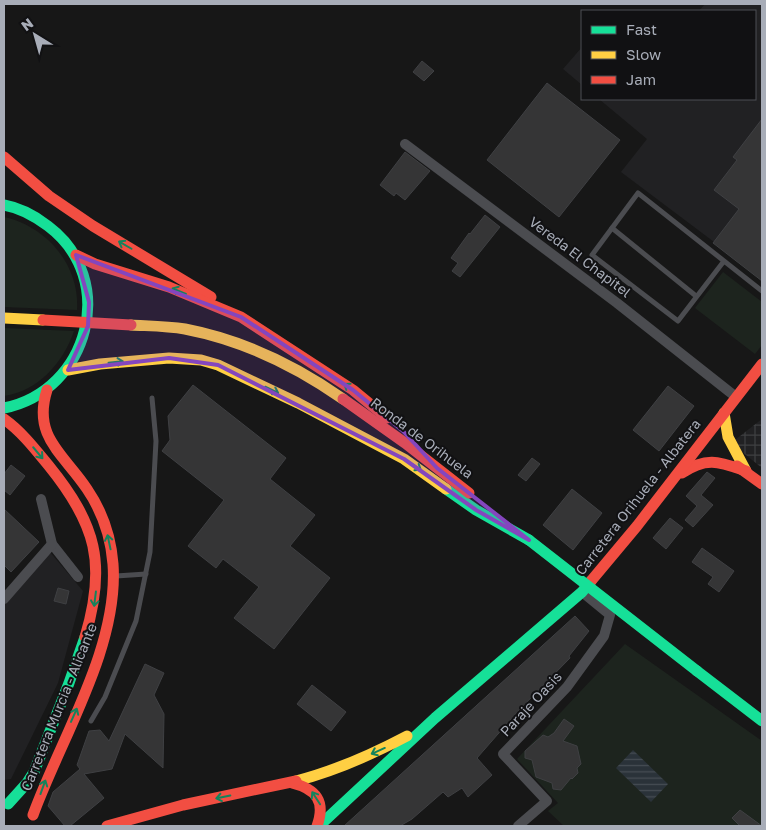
<svg xmlns="http://www.w3.org/2000/svg" width="766" height="830" font-family="'Golos Text',sans-serif">
<defs>
<pattern id="industrial-grid" width="8" height="8" patternUnits="userSpaceOnUse" patternTransform="scale(1.25)"><rect width="8" height="8" fill="#212123"/><path d="M0 4h8M4 0v8" fill="none" stroke="#3e3f41"/></pattern>
<pattern id="water-rules" width="6" height="5" patternUnits="userSpaceOnUse" patternTransform="scale(1.25)"><rect width="6" height="5" fill="#2a3239"/><path d="M0 2.5h6" fill="none" stroke="#464d54"/></pattern>
</defs>
<rect width="100%" height="100%" fill="#171717"/>
<g fill="#212123">
<polygon points="705,4 762,4 762,278 621,172 647,139 599,99 755,99 755,11 699,11"/>
<polygon points="582,47 582,85 563,69"/>
<polygon points="49,551 83,591 58,683 11,779 4,780 4,591"/>
</g>
<polygon fill="url(#industrial-grid)" points="762,419 762,468 731,443"/>
<g fill="#1d241e">
<path d="M4 217C46 226 80 265 77 310L4 307Z"/>
<polygon points="723,272 762,302 762,345 755,354 695,308"/>
<path d="M4 328 74 331C63 363 38 391 4 396Z"/>
<polygon points="625,644 762,741 762,826 564,826 548,811 558,803 517,759"/>
</g>
<polygon fill="url(#water-rules)" points="633,750 668,784 651,802 616,768"/>
<g fill="#353536" stroke="#3f4043">
<polygon points="422,61 434,71 424,81 413,72"/>
<polygon points="547,83 620,140 559,217 487,160"/>
<polygon points="762,119 762,281 713,243 739,209 714,190 737,160 733,157"/>
<polygon points="405,152 430,171 405,200 396,193 394,196 380,185"/>
<polygon points="485,215 500,227 460,277 452,271 458,263 451,258 469,233 470,234"/>
<polygon points="193,385 286,458 270,479 315,515 290,546 330,578 274,649 234,618 259,587 223,559 216,568 188,546 224,500 162,451 170,440 168,416"/>
<polygon points="668,386 694,406 659,451 633,430"/>
<polygon points="532,458 540,464 526,481 518,475"/>
<polygon points="11,465 25,476 10,495 4,490 4,474"/>
<polygon points="707,472 715,478 701,495 713,505 693,527 685,520 697,506 686,496"/>
<polygon points="572,489 602,513 573,550 543,525"/>
<polygon points="4,509 39,542 11,572 4,565"/>
<polygon points="670,518 683,528 666,549 653,538"/>
<polygon points="702,548 734,571 719,592 708,584 713,577 692,562"/>
<polygon points="58,588 69,591 66,604 54,601"/>
<polygon points="575,616 589,631 569,656 570,658 519,710 477,758 492,775 468,797 462,788 448,797 443,792 412,819 400,826 344,826"/>
<polygon points="145,664 164,673 154,695 164,714 163,768 125,734 112,769 84,774 104,798 70,826 65,826 48,806 53,792 80,769 77,765 89,731 100,730 109,741"/>
<polygon points="312,685 346,712 331,731 297,704"/>
<polygon points="564,719 574,726 563,741 577,746 581,764 577,768 578,773 572,779 571,778 561,790 553,789 552,783 536,777 532,760 525,758 525,751 543,735 548,737 554,733"/>
<polygon points="740,810 762,826 740,826 732,818"/>
</g>
<g fill="none" stroke-linecap="round" stroke-linejoin="round">
<g stroke="#4b4c50" stroke-width="5">
<polyline points="612,228 696,296"/>
<polyline points="724,261 678,321 592,255 638,193 762,291"/>
<polyline points="116,576 146,574"/>
<polyline points="91,721 105,697 136,621 150,552 156,441 152,398"/>
</g>
<g stroke="#4b4c50" stroke-width="10">
<polyline points="405,144 617,303 736,397"/>
<polyline points="41,499 52,544 78,577"/>
<polyline points="4,599 52,544"/>
<polyline points="518,826 547,801 503,754 567,687 604,636 610,615 582,592"/>
</g>
<g stroke="#16e098" stroke-width="11">
<path d="M4 205C21 208 35 216 48 226 119 279 89 391 4 408"/>
<polyline points="446,489 476,510 529,540"/>
<polyline points="697,671 762,721"/>
<polyline points="8,804 27,783 34,772 69,683 85,637"/>
<polyline points="319,826 435,718 582,592 591,581"/>
</g>
<g stroke="#ffcf43" stroke-width="11">
<polyline points="4,318 43,320"/>
<path d="M131 325C149 326 167 326 185 329 242 340 296 366 343 399"/>
<polyline points="68,370 100,364 169,358 201,360 218,365 298,403 404,459 446,489"/>
<polyline points="724,413 728,437 746,471"/>
<path d="M296 781C335 771 371 755 407 736"/>
</g>
<g stroke="#f24e42" stroke-width="11">
<polyline points="4,157 49,196 93,226 211,297"/>
<polyline points="76,255 95,264 169,287 241,317 353,390 387,418"/>
<polyline points="343,399 405,443 469,493"/>
<path d="M4 419C22 432 35 449 49 466 96 524 107 564 85 637"/>
<polyline points="737,466 762,484"/>
<path d="M682 473C707 456 720 462 746 471"/>
<polyline points="591,581 637,526 762,364"/>
<path d="M292 783C316 789 326 801 317 826"/>
<path d="M33 815C61 738 119 647 113 564 111 538 102 511 87 489 64 454 32 437 47 390"/>
<polyline points="107,826 183,805 296,781"/>
</g>
<polyline stroke="#16e098" stroke-width="11" points="529,540 697,671"/>
<polyline stroke="#f24e42" stroke-width="11" points="43,320 131,325"/>
</g>
<defs><path id="oneway-shaft" d="M-6 0H5M1.5-3L5.5 0L1.5 3" fill="none" stroke-width="1.6" stroke-linecap="round" stroke-linejoin="round" transform="scale(1.25)"/></defs>
<g stroke="#14835c">
<use href="#oneway-shaft" transform="translate(125 245) rotate(-150)"/>
<use href="#oneway-shaft" transform="translate(179 291) rotate(-158)"/>
<use href="#oneway-shaft" transform="translate(116 362) rotate(-6)"/>
<use href="#oneway-shaft" transform="translate(350 388) rotate(-145)"/>
<use href="#oneway-shaft" transform="translate(272 390) rotate(26)"/>
<use href="#oneway-shaft" transform="translate(38 453) rotate(50)"/>
<use href="#oneway-shaft" transform="translate(415 466) rotate(34)"/>
<use href="#oneway-shaft" transform="translate(109 542) rotate(-102)"/>
<use href="#oneway-shaft" transform="translate(95 599) rotate(97)"/>
<use href="#oneway-shaft" transform="translate(74 715) rotate(-66)"/>
<use href="#oneway-shaft" transform="translate(378 751) rotate(156)"/>
<use href="#oneway-shaft" transform="translate(43 787) rotate(-70)"/>
<use href="#oneway-shaft" transform="translate(223 797) rotate(168)"/>
<use href="#oneway-shaft" transform="translate(316 798) rotate(-123)"/>
</g>
<path fill="#8446be" fill-opacity="0.2" stroke="#8446be" stroke-width="4" stroke-linejoin="round" d="M76 255 241 317 353 390 403 431 437 468 529 540 476 510 404 459 218 365 169 358 68 370 88 326 89 302Z"/>
<g text-anchor="middle" stroke-width="4" stroke-linejoin="round" paint-order="stroke">
<g font-size="14" fill="#a8adb8" stroke="#111113">
<text transform="translate(580 257) rotate(37)" y="5">Vereda El Chapitel</text>
<text transform="translate(422 438) rotate(37)" y="5">Ronda de Orihuela</text>
<text transform="translate(638 497) rotate(-52)" y="5">Carretera Orihuela - Albatera</text>
<text transform="translate(531 704) rotate(-47)" y="5">Paraje Oasis</text>
<text transform="translate(59 707) rotate(-68)" y="5">Carretera Murcia - Alicante</text>
</g>
</g>
<rect width="766" height="830" fill="none" stroke="#a8adb8" stroke-width="10"/>
<rect x="581" y="10" width="175" height="90" fill="#111113" stroke="#4d4f55"/>
<rect x="591" y="26" width="25" height="8" fill="#16e098" stroke="#4d4f55"/>
<text x="626" y="35" font-size="15" fill="#a8adb8">Fast</text>
<rect x="591" y="51" width="25" height="8" fill="#ffcf43" stroke="#4d4f55"/>
<text x="626" y="60" font-size="15" fill="#a8adb8">Slow</text>
<rect x="591" y="76" width="25" height="8" fill="#f24e42" stroke="#4d4f55"/>
<text x="626" y="85" font-size="15" fill="#a8adb8">Jam</text>
<g transform="translate(35 35) rotate(323)" stroke="#111113" stroke-width="4" paint-order="stroke">
<path d="M0-4L9 19L0 12L-9 19Z" fill="#a8adb8"/>
<text y="-8" font-size="14" font-weight="bold" text-anchor="middle" fill="#a8adb8">N</text>
</g>
</svg>
